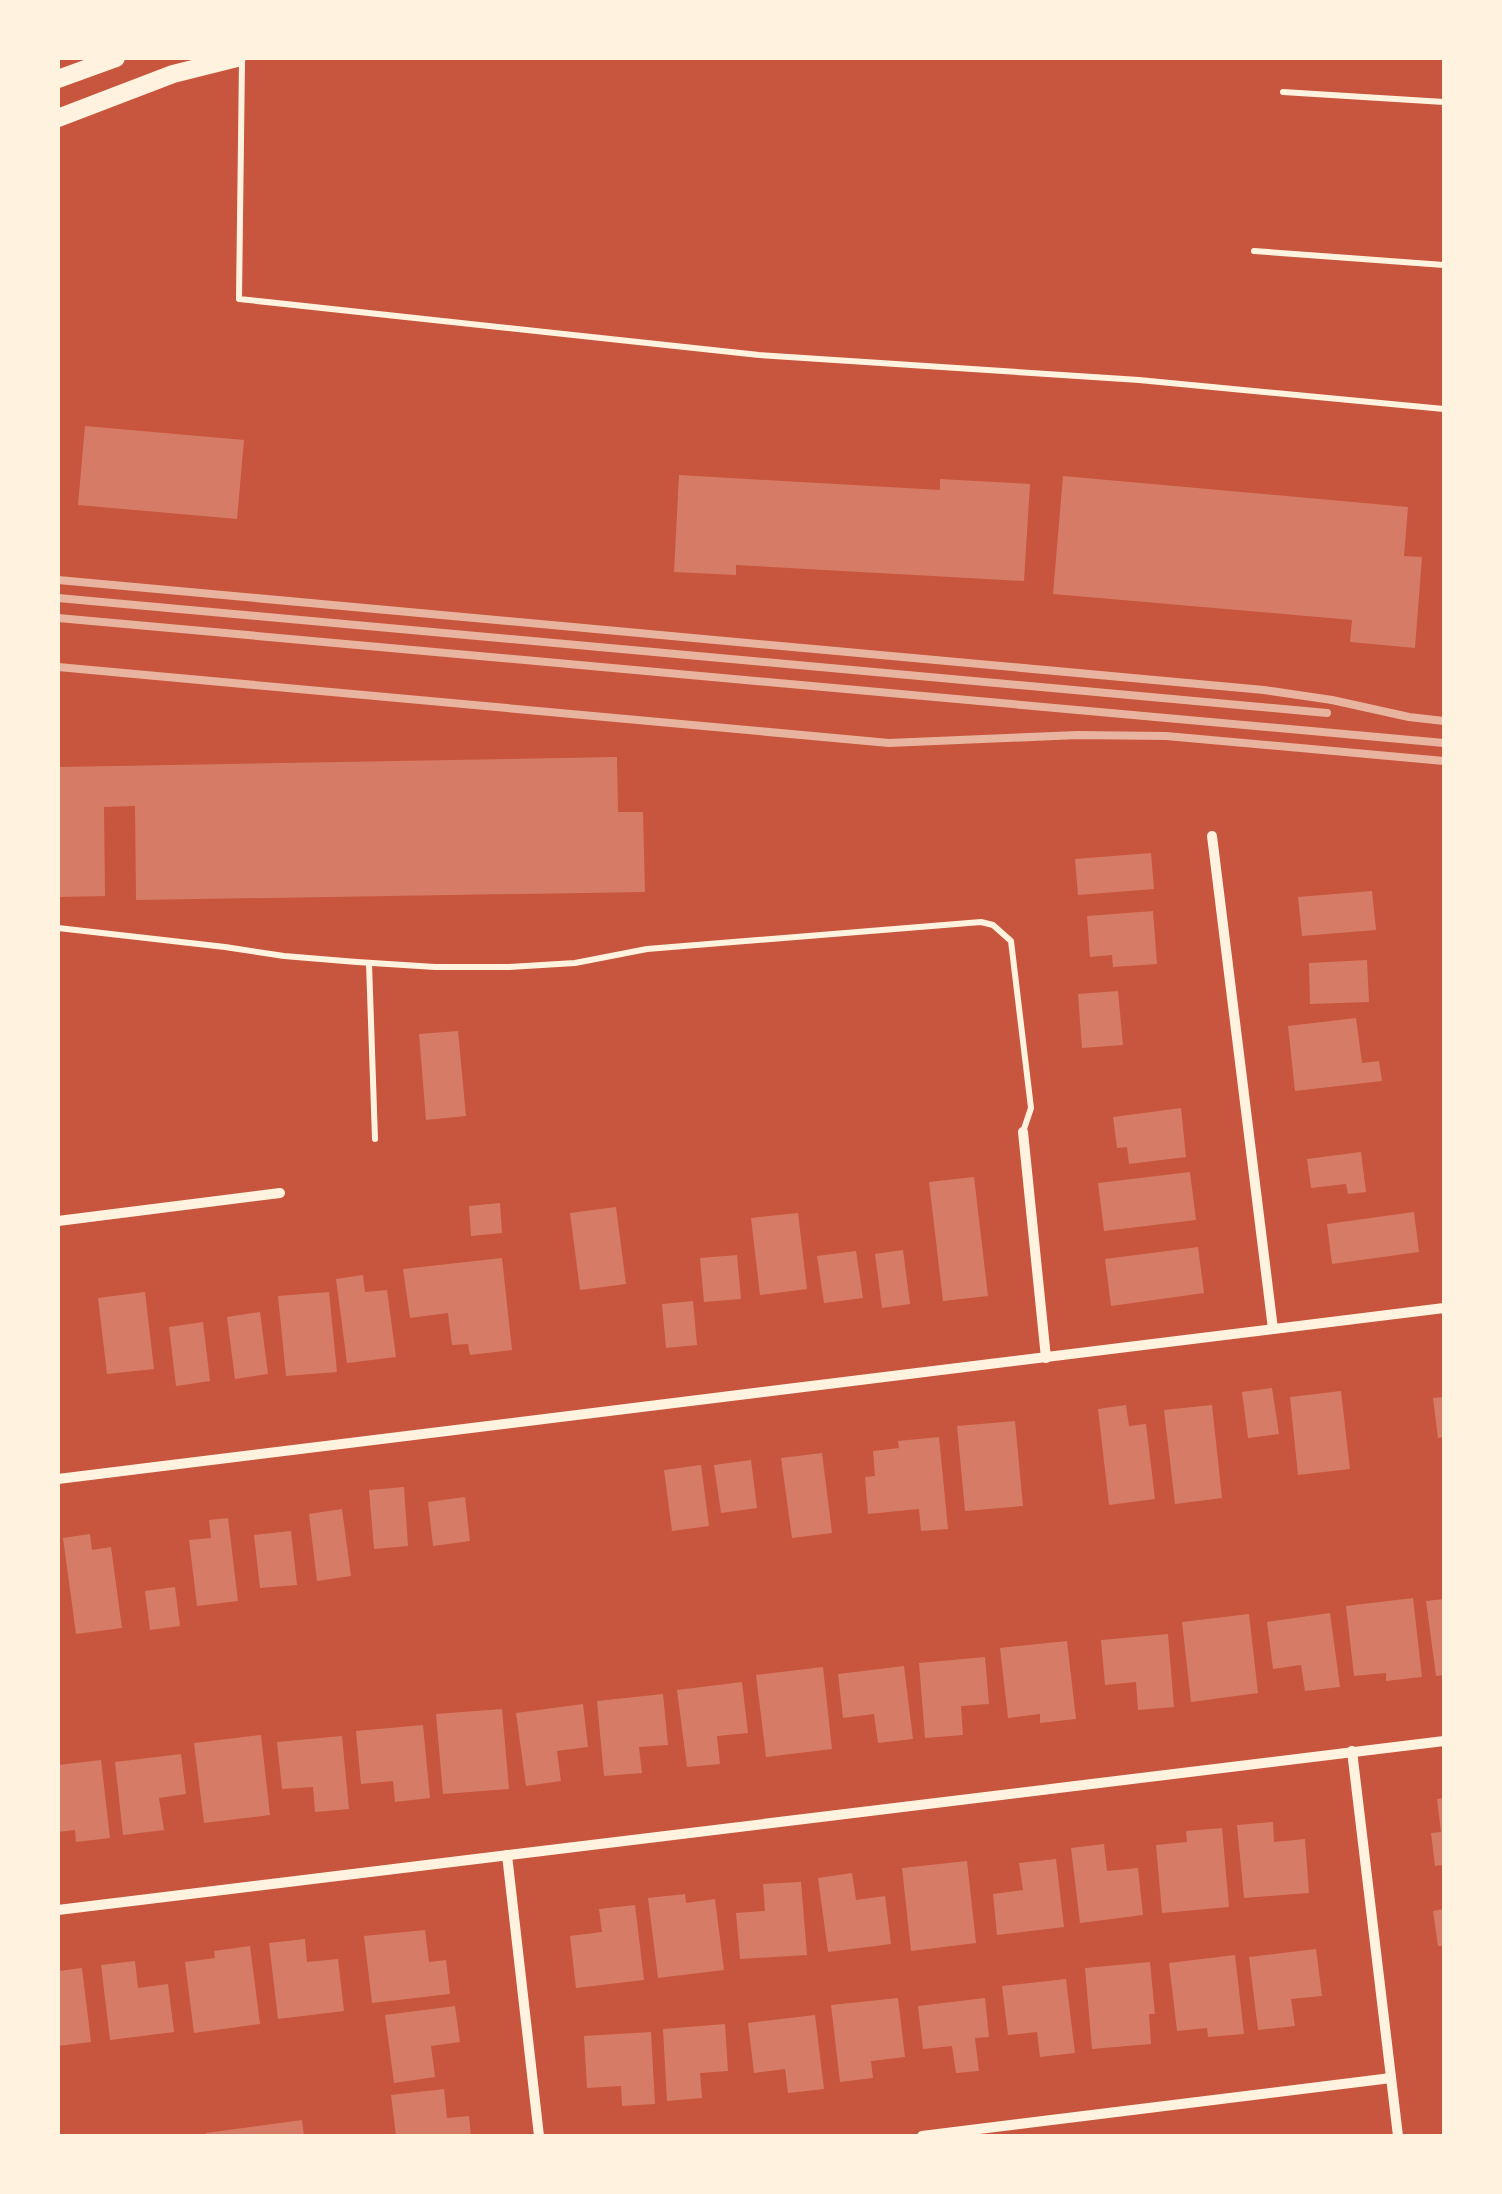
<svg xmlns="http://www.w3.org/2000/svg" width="1502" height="2194" font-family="Commissioner,sans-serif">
<rect width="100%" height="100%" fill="#c8553d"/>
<g fill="#d67c66">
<polygon points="85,426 244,440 237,519 78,505"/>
<polygon points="679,475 940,490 940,479 1030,484 1024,581 736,565 736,575 674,572"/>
<polygon points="1063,476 1408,507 1404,556 1422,557 1415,648 1350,642 1352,620 1053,594"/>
<polygon points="617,757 618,812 643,812 645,892 136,900 135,806 104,807 105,896 58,897 58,767"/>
<polygon points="1151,853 1154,889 1078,895 1075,859"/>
<polygon points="1372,891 1376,930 1302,936 1298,897"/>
<polygon points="1153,911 1157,964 1113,967 1112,955 1090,957 1087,916"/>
<polygon points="1367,960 1369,1002 1310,1004 1309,963"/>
<polygon points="1118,991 1123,1045 1082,1048 1078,994"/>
<polygon points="1356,1018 1362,1063 1379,1061 1382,1081 1295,1091 1288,1026"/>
<polygon points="458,1031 466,1116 426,1120 419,1034"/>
<polygon points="1181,1108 1186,1157 1129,1164 1127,1147 1117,1148 1113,1117"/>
<polygon points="1361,1152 1366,1192 1348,1194 1346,1184 1311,1188 1307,1159"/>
<polygon points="1190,1172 1196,1220 1104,1231 1098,1183"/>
<polygon points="974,1177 988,1296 943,1301 929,1182"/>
<polygon points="500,1203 502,1233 471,1236 469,1206"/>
<polygon points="616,1207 626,1284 580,1290 570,1213"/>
<polygon points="1414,1212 1419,1252 1332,1264 1327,1224"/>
<polygon points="798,1213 807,1289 760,1295 751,1218"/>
<polygon points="1198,1247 1204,1293 1111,1306 1105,1259"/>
<polygon points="903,1250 910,1304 882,1308 875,1254"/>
<polygon points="856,1251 863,1298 824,1303 817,1256"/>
<polygon points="737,1255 741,1299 704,1302 700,1258"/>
<polygon points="502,1258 512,1350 470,1355 468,1344 452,1345 448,1313 410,1318 403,1269"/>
<polygon points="363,1275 365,1292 387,1290 396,1357 347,1363 336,1279"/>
<polygon points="145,1292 154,1369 107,1374 98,1298"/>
<polygon points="329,1292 337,1372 286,1376 278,1296"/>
<polygon points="693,1301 697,1345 666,1348 662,1304"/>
<polygon points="260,1312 268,1374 235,1379 227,1317"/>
<polygon points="203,1322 210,1381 176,1386 169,1327"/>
<polygon points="1272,1388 1279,1434 1248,1438 1242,1392"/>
<polygon points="1341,1391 1350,1469 1298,1475 1290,1397"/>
<polygon points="1444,1397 1444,1437 1438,1438 1433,1398"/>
<polygon points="1126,1405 1129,1426 1146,1424 1155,1499 1109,1505 1098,1409"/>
<polygon points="1212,1405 1222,1498 1175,1504 1164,1410"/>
<polygon points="1015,1421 1023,1506 965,1511 957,1426"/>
<polygon points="939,1437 948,1529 921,1531 919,1509 868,1514 865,1477 875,1476 873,1451 899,1448 898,1441"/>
<polygon points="822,1453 832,1533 792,1538 781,1458"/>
<polygon points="751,1460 757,1508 721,1513 714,1465"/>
<polygon points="701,1465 709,1526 672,1531 664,1470"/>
<polygon points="404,1487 408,1546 374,1549 369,1490"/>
<polygon points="465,1497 470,1541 433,1546 428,1502"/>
<polygon points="342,1509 351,1576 317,1581 309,1514"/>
<polygon points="228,1518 238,1601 197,1606 189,1540 211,1538 209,1520"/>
<polygon points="291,1531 297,1585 260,1588 254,1535"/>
<polygon points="90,1534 92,1550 111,1547 122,1628 76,1634 63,1538"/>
<polygon points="175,1587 180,1626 150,1630 145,1591"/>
<polygon points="1413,1598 1422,1677 1386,1681 1386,1673 1354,1676 1346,1606"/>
<polygon points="1444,1599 1444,1675 1436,1676 1426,1601"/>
<polygon points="1330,1613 1340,1687 1305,1691 1301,1665 1273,1669 1267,1622"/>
<polygon points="1249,1614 1258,1693 1191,1702 1182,1622"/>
<polygon points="1168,1634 1174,1707 1138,1710 1136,1682 1105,1685 1101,1640"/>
<polygon points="1067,1641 1076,1719 1040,1723 1040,1714 1008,1718 1000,1648"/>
<polygon points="985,1657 989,1704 961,1706 963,1735 925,1738 919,1663"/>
<polygon points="904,1666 913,1739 878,1743 874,1714 843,1718 838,1674"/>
<polygon points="823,1667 832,1749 766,1757 756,1675"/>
<polygon points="742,1682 748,1733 717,1736 720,1764 687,1767 677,1690"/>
<polygon points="663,1694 668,1745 639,1747 642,1773 604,1776 597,1701"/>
<polygon points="583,1704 588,1747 557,1751 561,1781 526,1786 516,1713"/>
<polygon points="502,1709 509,1789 443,1794 436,1714"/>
<polygon points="423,1725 430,1798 395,1802 393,1781 361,1784 356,1731"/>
<polygon points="261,1735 270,1815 204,1823 194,1743"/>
<polygon points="342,1736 349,1809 315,1812 313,1787 282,1789 277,1742"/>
<polygon points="181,1754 186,1794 159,1798 164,1830 123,1835 115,1762"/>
<polygon points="101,1760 110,1838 76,1842 75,1830 58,1832 58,1765"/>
<polygon points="1444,1798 1444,1865 1435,1866 1431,1833 1441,1832 1437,1799"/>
<polygon points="1273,1822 1274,1842 1305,1839 1309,1893 1244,1898 1237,1825"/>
<polygon points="1222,1828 1229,1907 1162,1913 1156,1845 1187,1842 1186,1831"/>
<polygon points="1104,1844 1107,1871 1138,1868 1143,1915 1080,1923 1071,1848"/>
<polygon points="1056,1859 1064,1927 997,1935 993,1894 1023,1890 1019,1863"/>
<polygon points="967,1861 976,1943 911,1951 902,1868"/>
<polygon points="852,1873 856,1900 885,1896 891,1944 828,1952 818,1878"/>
<polygon points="801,1882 807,1955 740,1959 736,1913 765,1911 763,1884"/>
<polygon points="685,1894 686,1903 715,1899 724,1970 658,1978 648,1898"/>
<polygon points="635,1905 644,1980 576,1988 570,1936 602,1932 599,1909"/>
<polygon points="1444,1909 1444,1946 1438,1946 1433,1911"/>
<polygon points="425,1930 429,1962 446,1960 450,1994 372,2003 364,1936"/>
<polygon points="305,1939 307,1962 338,1959 344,2011 278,2019 269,1943"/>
<polygon points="250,1946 260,2024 194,2033 185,1962 215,1958 214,1951"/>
<polygon points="1316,1949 1322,1996 1291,1999 1295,2026 1258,2030 1249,1957"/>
<polygon points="1235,1955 1244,2034 1208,2037 1207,2028 1177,2031 1169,1963"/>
<polygon points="135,1961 138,1988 168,1984 174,2032 110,2040 101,1965"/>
<polygon points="1150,1962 1155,2014 1149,2014 1151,2044 1092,2049 1085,1968"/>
<polygon points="82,1968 91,2042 58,2046 58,1971"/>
<polygon points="1066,1979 1075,2053 1040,2057 1037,2032 1008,2035 1002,1986"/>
<polygon points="898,1998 905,2057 871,2061 873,2078 840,2082 831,2005"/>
<polygon points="985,1998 989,2037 975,2038 979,2071 956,2073 952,2046 923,2049 918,2006"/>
<polygon points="455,2006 460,2042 431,2046 435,2077 394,2083 385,2015"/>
<polygon points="815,2015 824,2089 788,2093 785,2069 754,2073 748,2023"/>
<polygon points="725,2024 728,2071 700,2073 702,2098 667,2101 663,2029"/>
<polygon points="651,2032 655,2104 622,2106 621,2086 587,2088 584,2036"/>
<polygon points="444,2089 447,2118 469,2116 471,2136 396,2136 391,2095"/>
<polygon points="302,2120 304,2136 206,2136 206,2133"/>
</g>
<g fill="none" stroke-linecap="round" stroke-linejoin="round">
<g stroke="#fff3e0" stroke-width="6">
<polyline points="242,61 239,299 759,355 1139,380 1444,409"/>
<polyline points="1283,92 1444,102"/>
<polyline points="1254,251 1444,265"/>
<polyline points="58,928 225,947 284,956 357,962 435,967 509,967 575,963 647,949 981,922 993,925 1011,941 1031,1108 1023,1132"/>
<polyline points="369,963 375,1139"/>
</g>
<g stroke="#fff3e0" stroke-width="10">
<polyline points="1212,836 1273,1329"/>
<polyline points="1023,1132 1046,1358"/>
<polyline points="58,1221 280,1193"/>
<polyline points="58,1479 1444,1308"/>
<polyline points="1352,1751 1398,2136"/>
<polyline points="507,1855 539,2136"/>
<polyline points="58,1910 1444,1741"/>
<polyline points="922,2136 1391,2078"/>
</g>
<g stroke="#fff3e0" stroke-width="18">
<polyline points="58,79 116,58"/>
<polyline points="58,118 173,74 237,58"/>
</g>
<g stroke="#e9b49f" stroke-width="8">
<polyline points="58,580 1264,690 1332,700 1409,717 1444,721"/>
<polyline points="58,598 1327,713"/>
<polyline points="58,618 1444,743"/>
<polyline points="58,667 889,743 1078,735 1166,736 1444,761"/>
</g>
</g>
<rect width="1502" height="2194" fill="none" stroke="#fff3e0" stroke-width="120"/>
</svg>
